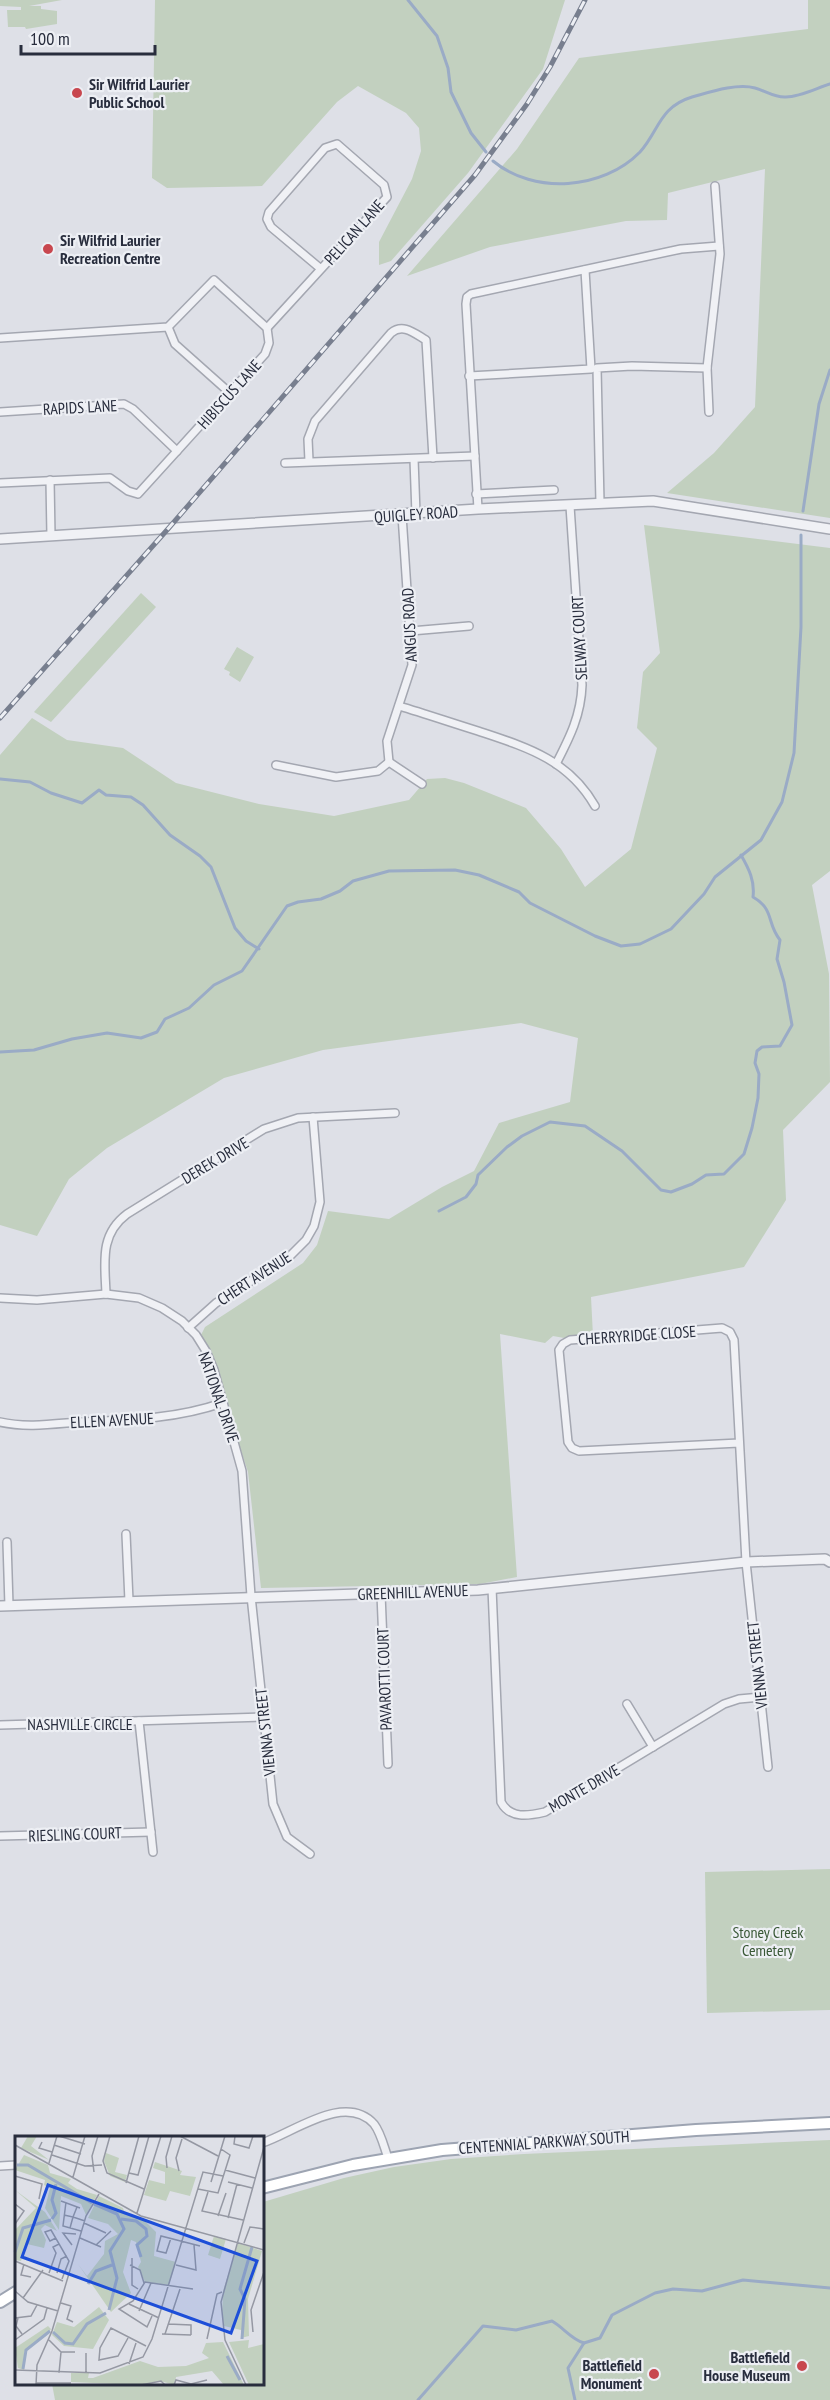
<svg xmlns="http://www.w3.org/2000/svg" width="830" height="2400" font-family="'PT Sans Narrow',sans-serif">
<rect width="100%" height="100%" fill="#dee0e7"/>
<g fill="#c2d0bf">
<polygon points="0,0 62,0 29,6 41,6 41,9 57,11 57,24 26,29 25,27 8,27 7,10 21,10 21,7 0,6"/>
<polygon points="155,0 565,0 543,69 468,173 391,261 379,265 379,242 412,179 421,151 419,128 406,113 358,86 337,102 262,186 167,188 152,178"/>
<polygon points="808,0 830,0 830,518 667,493 714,453 755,407 765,169 668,193 667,220 626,221 490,247 407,276 517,149 579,58 808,29"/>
<polygon points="644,525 830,548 830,871 812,885 829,974 830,1082 783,1130 786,1200 744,1267 591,1297 593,1336 570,1339 553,1336 545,1343 500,1334 517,1577 480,1584 261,1588 248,1472 211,1359 199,1339 205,1327 303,1263 317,1245 328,1211 389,1219 442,1187 474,1171 499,1123 570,1102 578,1038 521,1023 323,1050 224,1078 107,1148 69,1179 37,1236 0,1225 0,755 32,718 67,740 123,748 176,783 259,804 334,816 409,800 427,779 445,778 464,783 526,808 561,849 585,887 631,849 657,748 637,728 643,672 660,653"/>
<polygon points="141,593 156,607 51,722 34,712"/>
<polygon points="237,647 254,657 240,682 229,675 230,672 224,669"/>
<polygon points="830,1869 830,2010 707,2013 705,1872"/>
<polygon points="830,2140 830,2400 55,2400 52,2384 262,2384 263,2202 344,2178 394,2167 451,2159 524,2154"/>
</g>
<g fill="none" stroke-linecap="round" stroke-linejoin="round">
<g stroke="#9aabc6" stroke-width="3">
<polyline points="408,0 437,36 448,68 451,92 471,133 486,152"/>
<path d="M493 161C534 195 603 190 640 152 659 131 659 107 692 97 710 92 737 83 755 88 766 91 775 98 786 97 800 97 817 88 830 84"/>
<polyline points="803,511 819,404 830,370"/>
<polyline points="0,779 30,782 51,793 82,803 99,790 106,795 131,797 143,805 170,835 200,856 211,867 235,928 246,941 259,949"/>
<polyline points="0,1052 34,1050 72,1039 107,1033 141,1038 157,1032 165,1019 189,1008 214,985 242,971 287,906 298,902 321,899 340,891 353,881 389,871 455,870 479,875 519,892 530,903 595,936 621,946 640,944 671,929 704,894 715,877 761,840 782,802 794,753 801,627 801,535"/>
<path d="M439 1211 466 1197 476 1184 478 1175 507 1147 522 1136 550 1122 585 1126 622 1151 661 1190 671 1192 692 1184 706 1175 724 1174 744 1154 752 1128 758 1098 759 1074 755 1063 757 1051 762 1047 780 1046 792 1025 784 982 777 959 780 940C766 922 775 910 753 897 755 881 749 869 741 855"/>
<path d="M418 2400 483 2326 516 2330 552 2321C564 2328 571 2339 584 2343L600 2338 612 2315 655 2293 673 2289 702 2291 743 2280 830 2288"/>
<polyline points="575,2400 568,2368 584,2343"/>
</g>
<defs>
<g id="minor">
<polyline points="168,327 175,344 230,393"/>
<polyline points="267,328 387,197 384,185 337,144 325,148 269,212 267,219 271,227 321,269"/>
<polyline points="0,338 168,327 214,280 267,328 269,343 265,354 138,494 128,491 110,478 0,483"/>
<polyline points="469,376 591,369 585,270"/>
<polyline points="0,412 124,404 133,409 177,451"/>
<polyline points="709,412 707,368 720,254 715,186"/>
<polyline points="414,459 416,514"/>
<path d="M309 461 308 439 315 421 391 333C403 323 414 333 426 340L433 458"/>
<polyline points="285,463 475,456"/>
<polyline points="50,480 51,536"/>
<polyline points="476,494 554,490"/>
<polyline points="600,503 597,368 632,366 707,368"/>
<polyline points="478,509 466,304 467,297 471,294 681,249 719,246"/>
<polyline points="411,631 469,626"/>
<path d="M399 706C426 714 452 723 478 731 526 747 568 759 595 806"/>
<polyline points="389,762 387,741 412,665 402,515"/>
<polyline points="389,762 422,784"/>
<path d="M556 764C570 737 581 715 582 685L570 506"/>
<polyline points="276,765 336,777 378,771 389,762"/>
<path d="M106 1294C105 1263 99 1235 127 1214L264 1129 298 1118 395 1113"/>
<polyline points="0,1298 37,1300 106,1294 139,1298 162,1308 182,1321 196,1335 206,1351 214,1370 242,1471 251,1596 273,1804 287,1837 310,1854"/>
<polyline points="188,1328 216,1303 289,1257 306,1240 314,1226 320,1202 313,1117"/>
<path d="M0 1422C26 1428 53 1424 79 1422 128 1420 176 1419 222 1403"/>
<polyline points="739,1443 579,1451 572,1448 568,1442 559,1350 563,1344 570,1340 722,1328 730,1332 734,1340 746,1562 768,1767"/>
<polyline points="126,1534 129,1601"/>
<polyline points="7,1542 9,1606"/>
<path d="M492 1588 501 1802C510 1819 528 1816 545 1812L724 1704 739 1699 761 1697"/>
<polyline points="381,1594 388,1764"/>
<polyline points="627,1704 653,1747"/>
<polyline points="139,1721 153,1852"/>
<polyline points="0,1725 264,1717"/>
<polyline points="0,1836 151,1832"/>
<path d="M262 2143C293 2133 345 2092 374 2124 381 2133 384 2147 388 2158"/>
<polyline points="0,2166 16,2165"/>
</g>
<g id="tertiary">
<polyline points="0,539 478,509 653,501 830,529"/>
<polyline points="0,1606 478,1590 746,1562 825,1559 830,1562"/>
</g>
<g id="primary">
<polyline points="262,2188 353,2165 442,2150 696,2130 830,2123"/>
<polyline points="0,2302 16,2292"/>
</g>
</defs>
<use href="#minor" stroke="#a4a7b1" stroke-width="10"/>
<use href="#tertiary" stroke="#a4a7b1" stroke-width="12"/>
<use href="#primary" stroke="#9da4b2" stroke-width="14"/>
<use href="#minor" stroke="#f0f1f5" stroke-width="7"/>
<use href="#tertiary" stroke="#f0f1f5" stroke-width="9"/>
<use href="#primary" stroke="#fff" stroke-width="10"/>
<defs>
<polyline id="rail" points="0,718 167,530 475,175 527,104 550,67 585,0"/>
</defs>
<use href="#rail" stroke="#787f8f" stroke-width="5"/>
<use href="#rail" stroke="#edeff4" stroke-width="3" stroke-dasharray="9" stroke-linecap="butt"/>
</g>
<g fill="#c8474f" stroke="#edeff4" stroke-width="2">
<circle cx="77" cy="93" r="6"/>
<circle cx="48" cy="249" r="6"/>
<circle cx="802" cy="2366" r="6"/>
<circle cx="654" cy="2374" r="6"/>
</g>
<g text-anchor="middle" stroke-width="4.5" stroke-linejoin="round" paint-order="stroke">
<g font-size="16" font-weight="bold" fill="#282d3d" stroke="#edeff4" text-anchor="start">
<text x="89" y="90">Sir Wilfrid Laurier<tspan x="89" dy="18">Public School</tspan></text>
<text x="60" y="246">Sir Wilfrid Laurier<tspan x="60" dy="18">Recreation Centre</tspan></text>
<text x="790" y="2363" text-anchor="end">Battlefield<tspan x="790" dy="18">House Museum</tspan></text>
<text x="642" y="2371" text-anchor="end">Battlefield<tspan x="642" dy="18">Monument</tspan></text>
</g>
<g font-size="16" fill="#282d3d" stroke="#edeff4">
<text transform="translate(354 232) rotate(-48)" y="6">PELICAN LANE</text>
<text transform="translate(229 394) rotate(-48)" y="6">HIBISCUS LANE</text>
<text transform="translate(80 407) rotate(-3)" y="6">RAPIDS LANE</text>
<text transform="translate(416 514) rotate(-4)" y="6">QUIGLEY ROAD</text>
<text transform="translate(409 625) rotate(-93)" y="6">ANGUS ROAD</text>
<text transform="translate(579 638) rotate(-93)" y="6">SELWAY COURT</text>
<text transform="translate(215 1160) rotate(-31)" y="6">DEREK DRIVE</text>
<text transform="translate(254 1278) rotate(-33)" y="6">CHERT AVENUE</text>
<text transform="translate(637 1335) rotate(-4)" y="6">CHERRYRIDGE CLOSE</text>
<text transform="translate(219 1397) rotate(71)" y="6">NATIONAL DRIVE</text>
<text transform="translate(112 1420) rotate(-3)" y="6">ELLEN AVENUE</text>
<text transform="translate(413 1592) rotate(-2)" y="6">GREENHILL AVENUE</text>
<text transform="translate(757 1665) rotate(-96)" y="6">VIENNA STREET</text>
<text transform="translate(384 1679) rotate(-92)" y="6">PAVAROTTI COURT</text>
<text x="80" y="1730">NASHVILLE CIRCLE</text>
<text transform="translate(265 1732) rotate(-96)" y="6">VIENNA STREET</text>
<text transform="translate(584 1788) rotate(-30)" y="6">MONTE DRIVE</text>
<text transform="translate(75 1834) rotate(-2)" y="6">RIESLING COURT</text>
<text transform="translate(544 2142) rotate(-4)" y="6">CENTENNIAL PARKWAY SOUTH</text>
</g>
<g font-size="16" fill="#395836" stroke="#edeff4">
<text x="768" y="1938">Stoney Creek<tspan x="768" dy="18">Cemetery</tspan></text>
</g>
</g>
<g transform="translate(15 2136)">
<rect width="249" height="249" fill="#dee0e7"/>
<path d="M13 0H22L16 10 34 24 6 12ZM91 17 104 22 100 36 112 39 110 46 95 40 89 25ZM9 19 33 29 35 37 56 43 53 47 62 53 82 59 71 79 66 68 46 60 44 94 30 72 35 52 29 49 30 44 0 34ZM140 26 167 35 165 39 181 41 175 60 155 55 151 65 129 59 134 44 150 48V36L138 32ZM0 54 30 76 42 95 30 89 26 93 31 104 29 112 12 108 6 125 0 124V94L21 72ZM84 60 108 72 110 78 127 82 141 96 139 120 161 126 154 149 130 146 123 131 126 126 121 106 116 104 108 136 116 157 96 176 63 128 72 140 89 118 90 105 103 98 93 88 73 82ZM199 100 211 103 205 123 193 119ZM223 107 247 115 233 163 234 200 226 202V194L209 190 207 180 208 155ZM84 171 94 184 78 213 49 210 37 199 42 186 59 191ZM33 190 36 193 31 200 9 216V234L3 232 0 212ZM234 204 233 212 249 208V249H234L214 206ZM208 206 229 249H209L197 235 161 241 160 249 145 245 123 249 56 246V237H74L73 242H78L125 225 143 231 171 230 194 222 187 217 191 207Z" fill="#c2d0bf"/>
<path fill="none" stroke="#9aabc6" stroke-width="3" d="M2 29H13L77 67M79 68 102 78 109 93 95 115 102 142 94 174M37 83 41 77 37 64 41 48M106 83 121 85 131 93 132 100 122 109 126 121M0 116 8 92 36 84M73 148 81 135 97 129M38 196 50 207 58 208 72 188 91 177M227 203 230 163 225 153 237 111M212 220 225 244M8 233 11 214 35 195"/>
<path fill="none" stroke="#9598a3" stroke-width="1.5" d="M44 0 70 8M95 0 88 25 92 37 129 53M165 0 203 20M220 0 219 8 234 12 238 0M27 6 24 12 37 16M0 9 126 80 249 114M39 9 66 18M37 19 70 30 87 29M34 27 42 0M152 32 151 21 157 0M210 34 240 42M164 35 161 22 167 3M79 36 77 20 83 0M114 37 123 39 134 0M0 40 27 48 24 63M58 41 70 0M196 46 210 0M213 46 237 52M111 47 124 0M183 53 203 57 215 19 206 13M193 56 187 75 228 84M46 65 65 72M51 66 48 90 66 95M0 68 9 75 0 88M62 71 58 81 70 85M122 77 146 0M49 79 58 81 55 92M203 80 211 57M213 82 222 48M69 87 91 97M41 102 35 105 30 96 36 94 54 125 47 143M65 102 86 111M156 102 151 117 142 115 146 100 185 110M229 107 235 91 249 93M57 109 48 97 61 98M81 109 96 95M117 122V149L123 153M0 125 48 145M9 128 6 139 16 141M115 129 125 134 129 147M161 129 181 134 179 109M34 137 41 117 38 111 44 108M42 137 46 123 52 120M0 155 13 166 43 175M8 162 28 134M46 167 56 170 52 183 58 186M114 168 144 182M124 175 136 147M137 180 132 191 104 173 118 165 130 146 178 153M0 182 16 180 22 169M3 182 1 190 7 198M153 188 176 189V199M238 196 236 174 249 136M147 198 176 199M150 198 165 153M113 202 103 220 84 224 85 212 96 192 131 210M192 203 202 158 207 156M0 204 29 183 32 172M34 204 46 216H60M71 217V237M114 228 121 207M0 234 85 237 128 221 137 203 188 36 208 40M44 237 46 216M21 247H56M21 249 22 229 37 195 71 80 84 58M126 249 146 245 150 249M159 249 161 244 176 248 192 244M231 249 210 204 206 166 249 11"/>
<path fill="#1d4ed8" fill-opacity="0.15" stroke="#1d4ed8" stroke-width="3" d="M33 49 242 125 216 197 7 121Z"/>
<rect width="249" height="249" fill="none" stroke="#282d3d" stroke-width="3"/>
</g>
<path d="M21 45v9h134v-9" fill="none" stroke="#282d3d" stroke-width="3"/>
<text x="30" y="45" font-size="18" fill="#282d3d" stroke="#edeff4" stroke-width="4.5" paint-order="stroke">100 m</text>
</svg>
